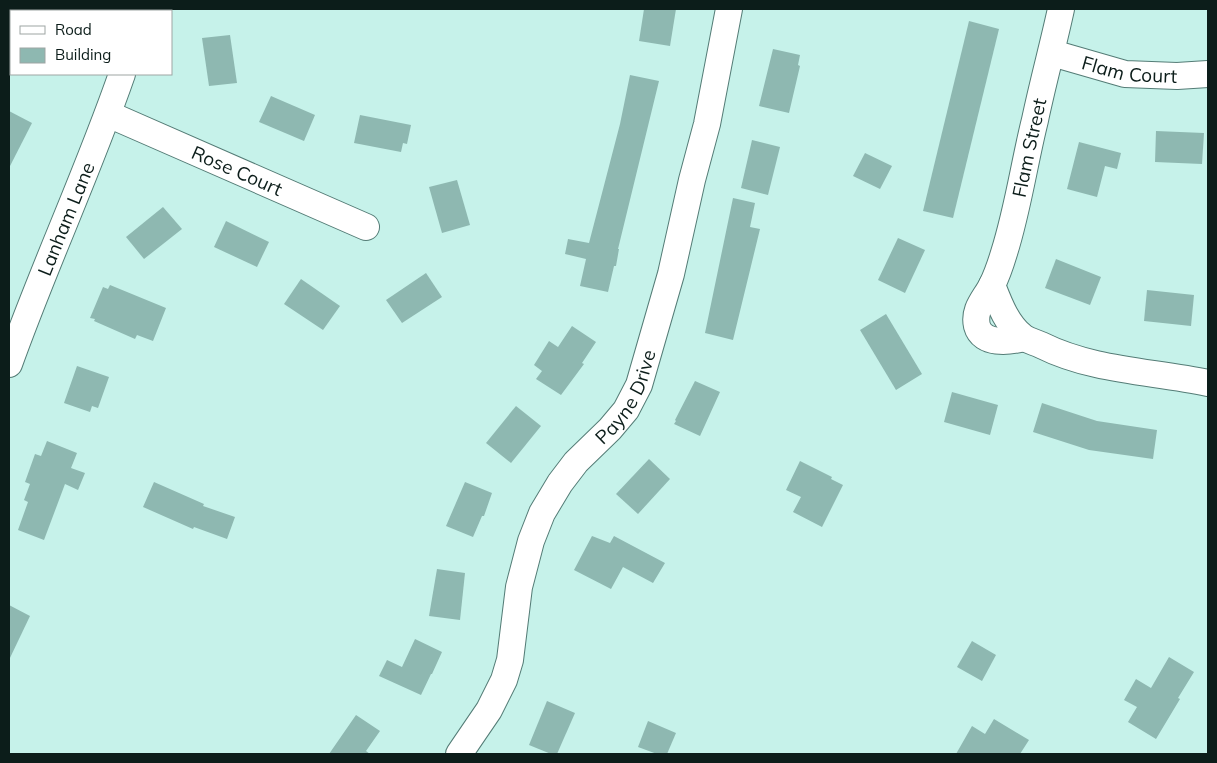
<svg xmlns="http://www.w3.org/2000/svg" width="1217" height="763" font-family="Mulish,sans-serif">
<rect width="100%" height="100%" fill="#c6f2ea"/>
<g fill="#8eb8b1">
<polygon points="644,9 676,9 670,46 639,41"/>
<polygon points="969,21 999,29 953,218 923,211"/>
<polygon points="230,35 237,83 209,86 202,38"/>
<polygon points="773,49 800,55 798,65 800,66 789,113 759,106"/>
<polygon points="630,75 659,81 618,249 619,249 616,266 614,266 608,292 580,286 586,259 565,254 568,239 589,243 620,124"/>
<polygon points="271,96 315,115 304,141 259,122"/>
<polygon points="9,111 32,123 9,168"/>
<polygon points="360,115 411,125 407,144 403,143 401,152 354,143"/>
<polygon points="1156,131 1204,133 1202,164 1155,162"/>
<polygon points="752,140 780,147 768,195 741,188"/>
<polygon points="1079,142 1121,153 1117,169 1105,166 1097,197 1067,189"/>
<polygon points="865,153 892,166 880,189 853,176"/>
<polygon points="457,180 470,225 442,233 429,187"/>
<polygon points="733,198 755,203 750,227 760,229 733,340 705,333"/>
<polygon points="163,207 182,229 144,259 126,237"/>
<polygon points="226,221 269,242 257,267 214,247"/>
<polygon points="898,238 925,250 905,293 878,280"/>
<polygon points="1056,259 1101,277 1090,305 1045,288"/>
<polygon points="426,273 442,297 402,323 386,300"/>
<polygon points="301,279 340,306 323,330 284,304"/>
<polygon points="110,285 166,308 153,341 137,335 135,339 94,321 95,319 90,318 103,287 108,289"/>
<polygon points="1147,290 1194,295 1191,326 1144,321"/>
<polygon points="886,314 922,374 896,390 860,330"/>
<polygon points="572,326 596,342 582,363 584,364 561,395 536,379 542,371 534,365 549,341 558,347"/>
<polygon points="77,366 109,377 98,408 92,406 90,412 64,403"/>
<polygon points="695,381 720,392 700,436 674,424 676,421 675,420"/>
<polygon points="952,392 998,405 990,435 944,422"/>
<polygon points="1042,403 1097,421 1157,430 1153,459 1089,450 1033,432"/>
<polygon points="516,406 541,426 511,463 486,443"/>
<polygon points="47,441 77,453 71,468 85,473 78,490 65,484 44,540 18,530 28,502 24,500 30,484 25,482 35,454 41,456"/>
<polygon points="649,459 670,479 638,514 616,494"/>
<polygon points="800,461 832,477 831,479 843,485 822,527 793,512 801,497 786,490"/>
<polygon points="154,482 204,504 203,506 235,517 227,539 194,527 193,529 143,507"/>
<polygon points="465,482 492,493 484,516 482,516 473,537 446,526"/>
<polygon points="592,536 610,543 614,536 665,563 653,583 623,567 611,589 574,570"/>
<polygon points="437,569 465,573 460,620 429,616"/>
<polygon points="9,605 30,616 9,660"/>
<polygon points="415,639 442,652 432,674 431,674 421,695 379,676 387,660 402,667"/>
<polygon points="972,641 996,655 982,681 957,667"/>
<polygon points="1169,657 1194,672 1178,698 1180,699 1156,739 1128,722 1137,707 1124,700 1136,679 1151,688"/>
<polygon points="547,701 575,713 557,754 551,754 529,745"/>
<polygon points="356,715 380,731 366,751 370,754 329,754"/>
<polygon points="994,719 1029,740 1020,754 956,754 972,726 985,734"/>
<polygon points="648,721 676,733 667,754 657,754 638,747"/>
</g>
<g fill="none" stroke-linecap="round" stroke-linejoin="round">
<defs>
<g id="minor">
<polyline points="135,9 140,11"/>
<path id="s1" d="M1052 53 1125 74 1177 76 1208 74"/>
<path id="s2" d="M108 114 366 227"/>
<path d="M992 285C999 303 1007 325 1023 337 1028 341 1035 342 1041 345 1093 371 1151 371 1208 383"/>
<path id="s3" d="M1023 338C1009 342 982 345 977 326 973 309 985 299 992 285 997 275 1001 263 1004 253 1018 209 1024 164 1035 120 1043 82 1053 46 1061 9"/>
<path id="s4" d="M9 364C44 266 88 172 122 74"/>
<path id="s5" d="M459 754 489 710 504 680 510 660 519 587 531 541 542 513 560 483 576 462 610 429 626 410 639 385 671 274 692 180 707 124 729 9"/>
</g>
</defs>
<use href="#minor" stroke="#547c76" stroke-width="28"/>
<use href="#minor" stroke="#fff" stroke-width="26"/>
</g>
<g text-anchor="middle" stroke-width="5" stroke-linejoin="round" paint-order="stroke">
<g font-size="19" fill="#0c1d1a" stroke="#fff">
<text dy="7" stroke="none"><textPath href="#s1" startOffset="80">Flam Court</textPath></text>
<text dy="7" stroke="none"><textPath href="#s3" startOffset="240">Flam Street</textPath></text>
<text dy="7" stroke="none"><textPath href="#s2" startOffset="141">Rose Court</textPath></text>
<text dy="7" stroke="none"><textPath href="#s4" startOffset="156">Lanham Lane</textPath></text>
<text dy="7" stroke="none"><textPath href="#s5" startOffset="404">Payne Drive</textPath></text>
</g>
</g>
<rect width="1217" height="763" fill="none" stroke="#0c1d1a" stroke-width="20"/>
<rect x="10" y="10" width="162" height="65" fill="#ffffff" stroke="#9ea5a3"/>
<rect x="20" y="26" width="25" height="8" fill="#ffffff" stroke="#9ea5a3"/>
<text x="55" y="35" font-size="15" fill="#0c1d1a">Road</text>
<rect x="20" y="48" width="25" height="15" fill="#8eb8b1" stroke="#9ea5a3"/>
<text x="55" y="60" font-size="15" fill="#0c1d1a">Building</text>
</svg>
